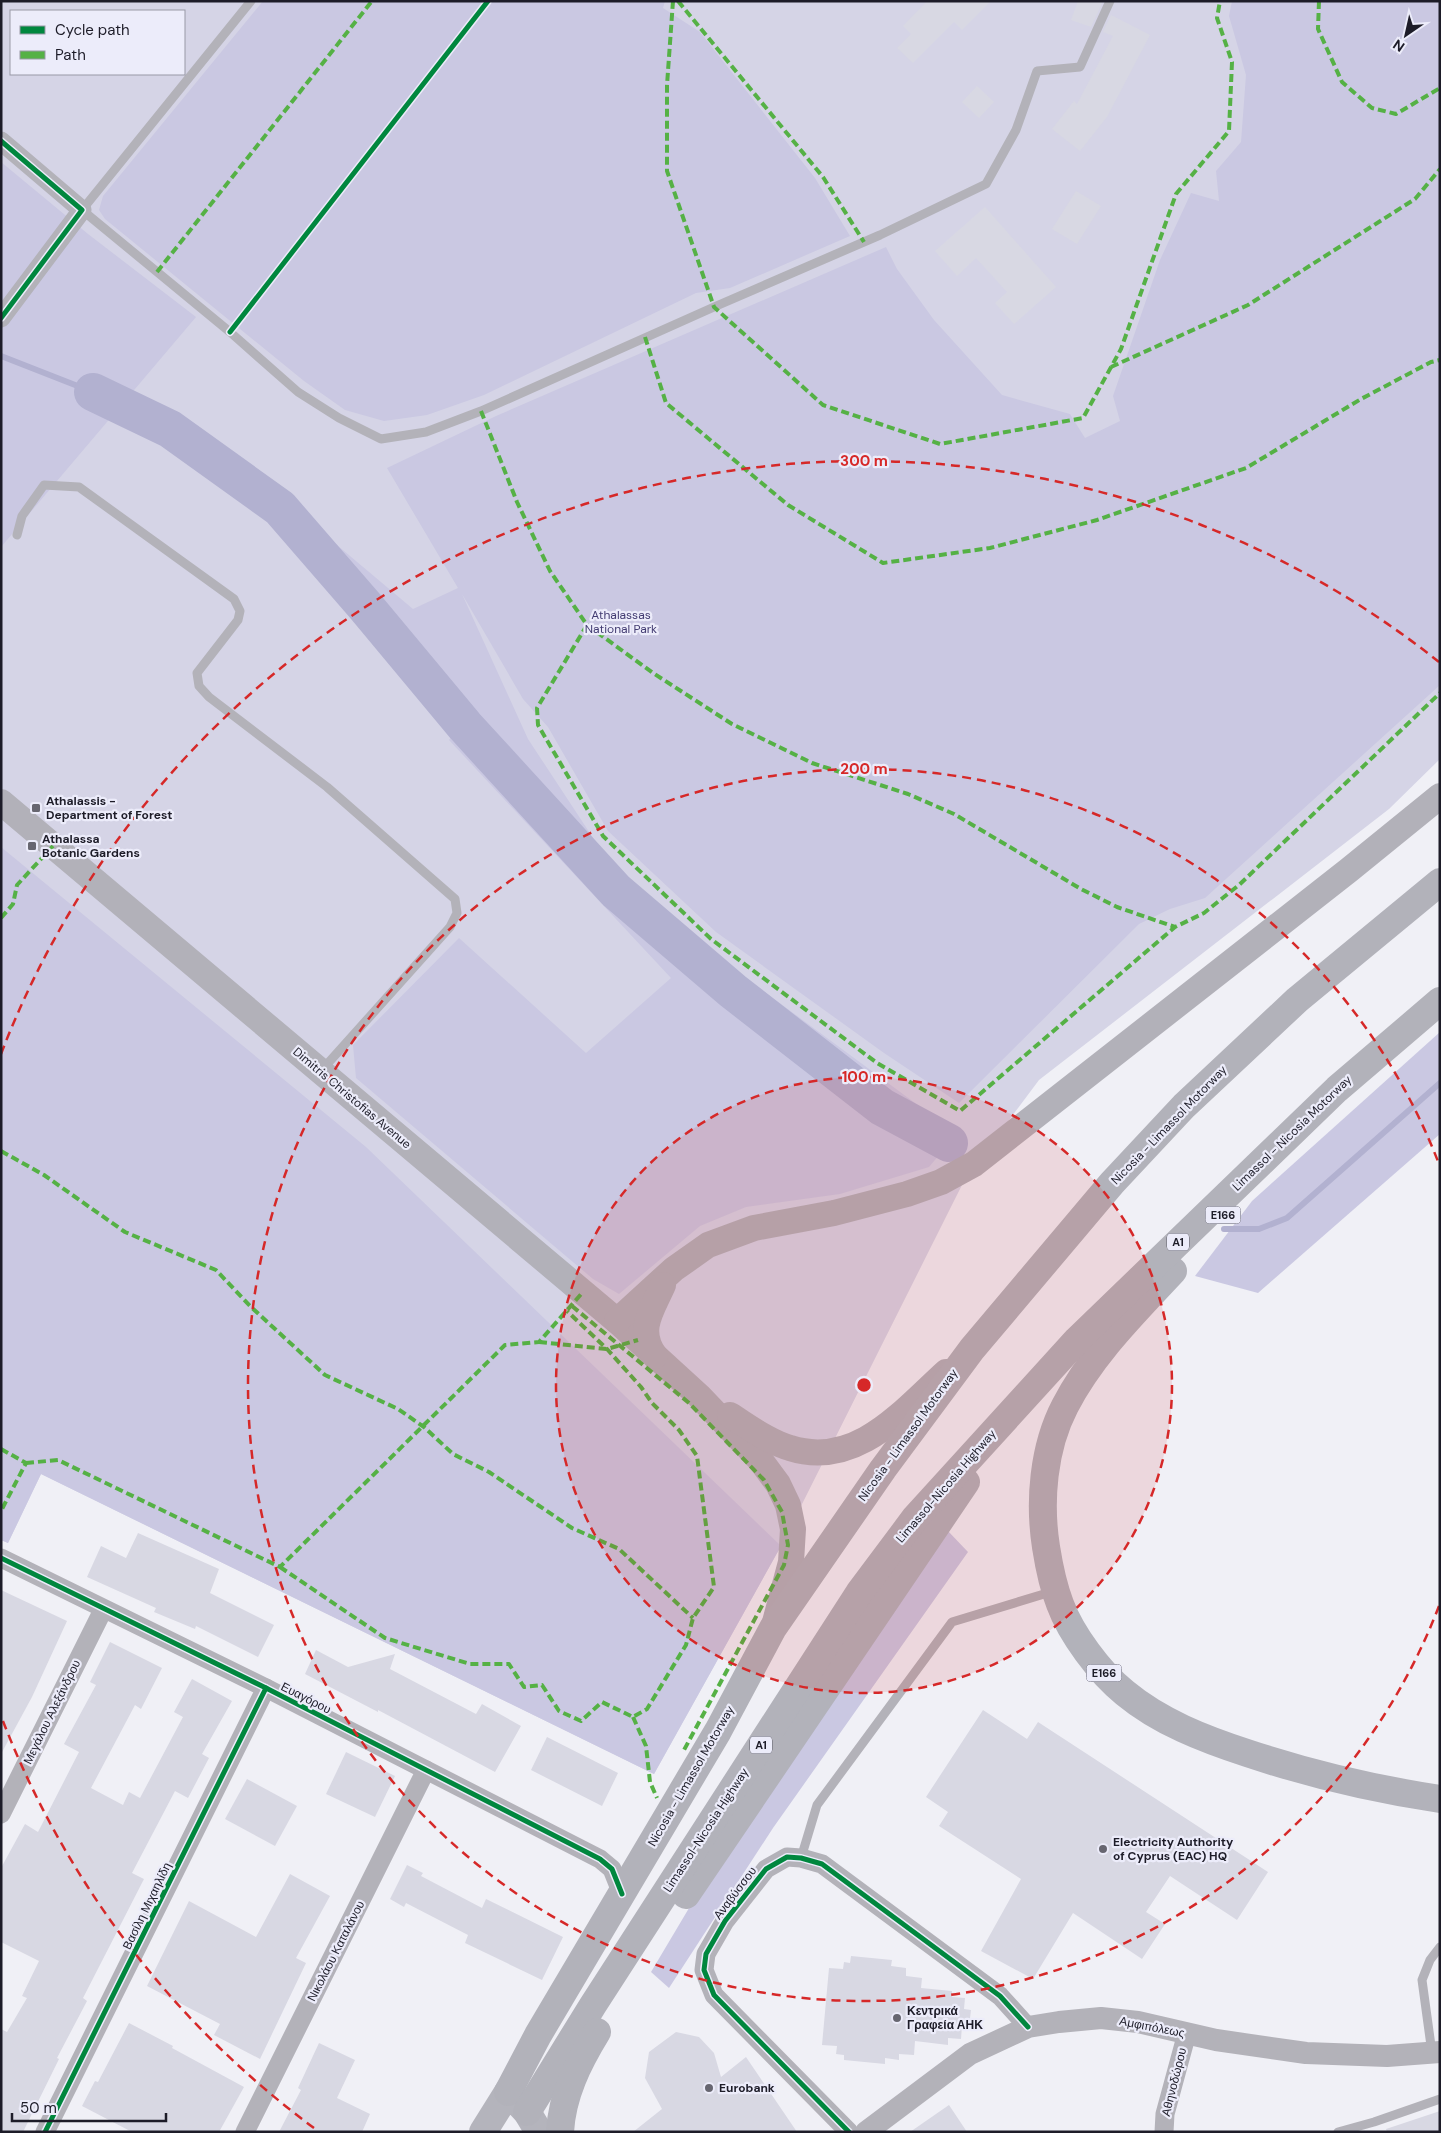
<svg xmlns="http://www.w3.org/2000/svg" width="1441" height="2133" font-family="'DM Sans',sans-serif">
<rect width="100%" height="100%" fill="#f0f0f6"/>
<path fill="#d5d4e6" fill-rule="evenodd" d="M1 1H1440V759L1389 809 1039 1080 965 1179 781 1546 654 1774 41 1474 8 1543 1 1540ZM11 11H184V74H11Z"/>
<g fill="#cac8e2">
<polygon points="263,1 665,1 663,8 700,32 815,178 850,236 730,288 696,293 484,395 427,415 384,421 345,410 304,381 105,219 99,210 103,196"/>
<polygon points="1232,1 1440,1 1440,685 1205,898 1170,909 1139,924 959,1103 884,1053 716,932 608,831 548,727 523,699 462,594 528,739 628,891 957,1134 929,1167 840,1194 746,1207 700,1226 619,1294 593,1279 356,1078 353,1045 459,938 586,1053 671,978 449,740 459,727 312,524 413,609 458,588 387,468 496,416 886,247 897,269 934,320 1002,395 1070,414 1085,438 1120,421 1113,396 1160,260 1191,193 1219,201 1216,171 1241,142 1246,75 1229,16"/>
<polygon points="1,162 88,234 196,317 1,547"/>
<polygon points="1,847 366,1147 781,1546 654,1774 41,1474 8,1543 1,1540"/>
<polygon points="1440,1032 1440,1134 1258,1293 1195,1276 1252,1201"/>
<polygon points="948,1531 968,1552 773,1828 669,1988 651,1972 739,1824"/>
</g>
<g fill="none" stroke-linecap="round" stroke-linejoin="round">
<g stroke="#b2b1d0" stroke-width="6">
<polyline points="1,356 93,392"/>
<polyline points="1224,1229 1259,1229 1287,1218 1440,1083"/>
</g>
<polyline stroke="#b2b1d0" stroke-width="38" points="93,392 170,429 280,508 365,606 465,726 616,891 733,991 882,1107 949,1143"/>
</g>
<g fill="#d8d8e3">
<polygon points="927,1 991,1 962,30 954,22 913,63 897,48 911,34 903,26"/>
<polygon points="1078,1 1103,1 1091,27 1071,20"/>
<polygon points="1111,15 1150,35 1107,117 1080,151 1052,129 1074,101 1077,104 1113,36 1103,32"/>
<polygon points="977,86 994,102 979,118 962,102"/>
<polygon points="1076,191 1101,206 1077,244 1052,229"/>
<polygon points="985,207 1056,287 1014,324 995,303 1007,292 976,258 957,276 935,251"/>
<polygon points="138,1533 219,1569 210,1593 274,1625 258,1657 196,1626 195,1629 154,1612 156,1608 87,1577 101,1546 126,1558"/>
<polygon points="1,1590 67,1621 32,1697 1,1754"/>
<polygon points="110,1642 162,1668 141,1709 135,1705 91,1788 123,1805 129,1792 140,1798 183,1717 174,1712 192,1679 232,1701 202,1754 209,1758 188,1798 175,1791 132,1873 144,1879 83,1998 87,2001 57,2058 59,2059 23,2132 1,2132 1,2029 7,2032 27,1998 22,1996 39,1961 1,1942 1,1868 25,1824 38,1832 79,1752 64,1744 96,1685 90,1682"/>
<polygon points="316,1650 348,1667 395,1654 390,1669 476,1714 482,1704 521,1726 495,1772 378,1710 378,1712 305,1674"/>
<polygon points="983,1710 1027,1739 1038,1722 1268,1872 1237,1920 1170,1876 1146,1912 1165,1924 1142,1959 1073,1913 1033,1979 981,1951 1021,1879 939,1826 948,1812 926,1797"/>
<polygon points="547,1737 618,1773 602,1806 531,1770"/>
<polygon points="346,1752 395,1776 375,1817 326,1794"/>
<polygon points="247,1779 297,1806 275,1846 225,1819"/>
<polygon points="407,1865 423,1873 421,1876 482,1908 486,1899 563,1937 542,1980 465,1943 468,1935 406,1903 404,1907 390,1899"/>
<polygon points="290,1874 330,1896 296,1958 306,1963 260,2059 214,2035 220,2024 147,1986 189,1901 256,1937"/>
<polygon points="851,1956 892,1960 891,1966 906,1968 906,1976 922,1978 921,1988 952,1991 952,1997 965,1998 964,2009 971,2010 969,2027 962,2026 961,2039 948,2038 948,2045 915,2041 914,2055 899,2054 899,2060 885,2058 885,2064 844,2060 844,2055 836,2054 837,2046 822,2045 829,1968 843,1969 844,1962 850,1963"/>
<polygon points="129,2023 173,2046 172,2048 244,2087 219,2132 132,2132 82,2106 95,2081 98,2082"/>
<polygon points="676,2032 699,2037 714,2053 721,2077 746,2057 797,2132 633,2132 662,2109 645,2078 649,2052"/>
<polygon points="319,2043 355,2060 337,2098 370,2114 362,2132 279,2132 301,2090 298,2088"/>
<polygon points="949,2105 967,2132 910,2132"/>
<polygon points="1440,2111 1440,2132 1387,2132 1386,2129"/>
</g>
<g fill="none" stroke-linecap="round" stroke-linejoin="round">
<g stroke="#b3b2b9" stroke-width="9">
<polyline points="251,1 82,210 230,332 298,392 339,418 381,439 426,432 481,411 714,307 880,235 986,184 1016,130 1037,71 1080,67 1110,1"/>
<polyline points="17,535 22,516 44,485 79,487 234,599 240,611 238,620 197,673 199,686 209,697 327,787 455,899 457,913 450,927 321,1071"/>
<polyline points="801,1858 817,1805 952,1622 1054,1591"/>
<polyline points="1432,2053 1422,1980 1430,1960 1440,1947"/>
<polyline points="1338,2132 1374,2122 1440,2099"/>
</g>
<g stroke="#b3b2b9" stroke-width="19">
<polyline points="1,141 82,210 1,318"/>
<polyline points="1,1558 266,1688 600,1859 612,1869 622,1894"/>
<polyline points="1,1814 103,1610"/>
<polyline points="45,2132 266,1688"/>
<polyline points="245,2132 426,1770"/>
<polyline points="849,2132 714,1995 704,1970 706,1954 725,1921 766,1869 787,1857 801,1858 822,1864 1000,1996 1028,2027"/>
<polyline points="1164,2132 1165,2114 1187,2033"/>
</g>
<polyline stroke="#b3b2b9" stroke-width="22" points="866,2132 970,2054 1028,2027 1059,2022 1101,2018 1138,2022 1216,2040 1306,2053 1387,2056 1440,2052"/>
<g stroke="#b2b1b9" stroke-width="26">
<polyline points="1,802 617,1321 699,1396 761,1461 778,1484 788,1505 793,1529 791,1562 775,1622"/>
<polyline points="617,1321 674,1269 708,1245 754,1228 834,1213 907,1194 941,1182 974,1164 1349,870 1440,796"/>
<path d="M655 1356C636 1330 652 1310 663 1285"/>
<path d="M730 1415C749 1427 769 1442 790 1448 856 1469 902 1412 946 1372"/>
</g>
<polyline stroke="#b4b4bc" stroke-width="28" points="483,2132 508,2092 527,2112 539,2132"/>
<g stroke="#b2b2ba" stroke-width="28">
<path d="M1173 1271C1134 1313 1092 1354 1065 1406 1043 1448 1039 1502 1046 1547 1049 1566 1053 1586 1060 1604 1071 1634 1100 1673 1125 1693 1160 1722 1204 1739 1247 1753 1310 1774 1374 1789 1440 1799"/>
<polyline points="686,1895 966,1482"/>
<polyline points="508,2092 538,2035 718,1731 773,1628 883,1469 972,1349 1112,1183 1184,1106 1297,1000 1440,882"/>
<polyline points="527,2112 593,2005 859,1593 915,1518 1077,1340 1337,1089 1440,1001"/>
<path d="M560 2132C562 2095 578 2063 597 2032"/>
</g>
<g stroke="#55b145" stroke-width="4" stroke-dasharray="8 4" stroke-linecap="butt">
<polyline points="673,1 667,85 667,171 714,307 823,405 940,444 1083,418 1121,349 1176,194 1229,131 1232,62 1217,18 1220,1"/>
<polyline points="678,1 823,177 864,242"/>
<polyline points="1319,1 1318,29 1342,82 1372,108 1396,114 1440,88"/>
<polyline points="157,272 372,1"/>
<polyline points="645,337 666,403 788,505 883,563 990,548 1097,520 1246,468 1361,399 1431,362 1440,360"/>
<polyline points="1111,367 1248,305 1415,199 1440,169"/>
<polyline points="481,411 517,502 550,571 587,625 653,673 732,724 812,763 908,794 954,814 1081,889 1117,907 1175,927"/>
<polyline points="587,625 537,708 538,725 603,836 711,939 877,1063 960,1111 1175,927 1204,913 1239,885 1440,693"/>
<polyline points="1,918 13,904 17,885 53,846"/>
<polyline points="1,1151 44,1175 125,1232 216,1270 250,1306 325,1375 398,1409 424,1427 453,1454 489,1472 572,1528 619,1549 693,1618"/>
<polyline points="572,1306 689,1403 764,1480 782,1512 788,1545 784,1565 684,1750"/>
<polyline points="539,1342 607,1349 638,1340"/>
<polyline points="1,1449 26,1463 1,1511"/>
<polyline points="26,1463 58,1460 280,1567 505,1345 539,1342 583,1292"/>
<polyline points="280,1567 385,1638 470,1664 509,1664 524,1687 542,1685 559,1711 581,1721 602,1702 633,1717 647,1709 686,1645 693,1618 714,1587 697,1456 679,1430 652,1403 641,1387 607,1349 567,1311"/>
<polyline points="633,1717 646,1746 650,1782 657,1798"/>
</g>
<defs>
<g id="cycleway">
<polyline points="1,141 82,210 1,318"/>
<polyline points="230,332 488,1"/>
<polyline points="1,1558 266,1688 600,1859 612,1869 622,1894"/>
<polyline points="45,2132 266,1688"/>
<polyline points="849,2132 714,1995 704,1970 706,1954 725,1921 766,1869 787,1857 801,1858 822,1864 1000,1996 1028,2027"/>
</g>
</defs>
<use href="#cycleway" stroke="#ececfa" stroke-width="8"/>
<use href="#cycleway" stroke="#00873e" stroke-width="5"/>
</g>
<circle cx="864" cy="1385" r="308" fill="#d62828" fill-opacity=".12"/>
<g fill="none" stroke="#d62828" stroke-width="2.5" stroke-dasharray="9 6">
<circle cx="864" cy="1385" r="308"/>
<path d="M1439 1606A616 616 0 1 1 1439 1164"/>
<path d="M314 2128A924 924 0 0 1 1 1716M1 1054A924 924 0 0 1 1439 662"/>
</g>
<g fill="#676670" stroke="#ececfa" stroke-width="2">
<rect x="31" y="803" width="10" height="10" rx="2.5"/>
<rect x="27" y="841" width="10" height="10" rx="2.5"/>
<circle cx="1103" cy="1849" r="5"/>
<circle cx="897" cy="2018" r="5"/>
<circle cx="709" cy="2088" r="5"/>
</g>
<g text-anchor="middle" stroke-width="4.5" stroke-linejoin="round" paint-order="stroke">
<g fill="#ececfa" stroke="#5b5a67" stroke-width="1">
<rect x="1205.5" y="1206.5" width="35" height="17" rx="4"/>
<rect x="1167" y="1233.5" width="22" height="17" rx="4"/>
<rect x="1086.5" y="1664.5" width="35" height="17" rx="4"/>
<rect x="750" y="1736.5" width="22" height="17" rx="4"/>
</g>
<g font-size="11" font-weight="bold" fill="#1d1c28">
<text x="1223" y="1219">E166</text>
<text x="1178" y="1246">A1</text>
<text x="1104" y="1677">E166</text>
<text x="761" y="1749">A1</text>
</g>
<g font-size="12" fill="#423b71" stroke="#ececfa">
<text x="621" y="619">Athalassas<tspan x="621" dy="14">National Park</tspan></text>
</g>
<g font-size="12" font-weight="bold" fill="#1d1c28" stroke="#ececfa" text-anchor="start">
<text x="46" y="805">Athalassis -<tspan x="46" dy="14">Department of Forest</tspan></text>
<text x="42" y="843">Athalassa<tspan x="42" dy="14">Botanic Gardens</tspan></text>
<text x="1113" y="1846">Electricity Authority<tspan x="1113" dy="14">of Cyprus (EAC) HQ</tspan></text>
<text x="907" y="2015">Κεντρικά<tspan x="907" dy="14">Γραφεία ΑΗΚ</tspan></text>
<text x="719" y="2092">Eurobank</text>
</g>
<g font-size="12" fill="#1d1c28" stroke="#ececfa">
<text transform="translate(352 1098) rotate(40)" y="4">Dimitris Christofias Avenue</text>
<text transform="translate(1169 1125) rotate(-46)" y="4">Nicosia - Limassol Motorway</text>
<text transform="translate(1292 1133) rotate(-44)" y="4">Limassol - Nicosia Motorway</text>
<text transform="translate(908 1435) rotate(-54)" y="4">Nicosia - Limassol Motorway</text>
<text transform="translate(946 1486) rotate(-49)" y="4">Limassol-Nicosia Highway</text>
<text transform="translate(306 1698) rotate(27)" y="4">Ευαγόρου</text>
<text transform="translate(52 1712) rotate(-64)" y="4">Μεγάλου Αλεξάνδρου</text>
<text transform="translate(691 1776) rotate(-60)" y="4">Nicosia - Limassol Motorway</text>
<text transform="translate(706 1830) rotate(-57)" y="4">Limassol-Nicosia Highway</text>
<text transform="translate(735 1893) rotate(-53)" y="4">Αναβύσσου</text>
<text transform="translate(147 1906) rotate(-64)" y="4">Βασίλη Μιχαηλίδη</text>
<text transform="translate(336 1951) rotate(-63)" y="4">Νικολάου Καταλάνου</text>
<text transform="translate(1152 2027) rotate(11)" y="4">Αμφιπόλεως</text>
<text transform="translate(1174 2082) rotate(-76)" y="4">Αθηνοδώρου</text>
</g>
</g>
<circle cx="864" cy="1385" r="8" fill="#d62828" stroke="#ececfa" stroke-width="2.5"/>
<g font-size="15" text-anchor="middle" font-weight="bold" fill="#d62828" stroke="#ececfa" stroke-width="4.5" stroke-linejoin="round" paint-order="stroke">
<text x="864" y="466">300 m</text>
<text x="864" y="774">200 m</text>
<text x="864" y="1082">100 m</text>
</g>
<rect width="1441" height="2133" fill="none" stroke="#1d1c28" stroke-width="5"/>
<rect x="10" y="10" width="175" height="65" fill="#ececfa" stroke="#9999a6"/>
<rect x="20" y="26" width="25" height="8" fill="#00873e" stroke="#9999a6"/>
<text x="55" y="35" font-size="15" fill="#1d1c28">Cycle path</text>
<rect x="20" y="51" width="25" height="8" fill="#55b145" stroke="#9999a6"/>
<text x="55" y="60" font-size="15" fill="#1d1c28">Path</text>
<g transform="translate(1406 35) rotate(214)" stroke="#ececfa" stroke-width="4" paint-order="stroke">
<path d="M0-4L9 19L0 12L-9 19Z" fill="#1d1c28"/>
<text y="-8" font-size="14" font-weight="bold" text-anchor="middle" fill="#1d1c28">N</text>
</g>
<path d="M12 2113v8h154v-8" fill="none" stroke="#1d1c28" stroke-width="2.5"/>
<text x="20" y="2113" font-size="15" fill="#1d1c28" stroke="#ececfa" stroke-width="4" paint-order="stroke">50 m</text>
</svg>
